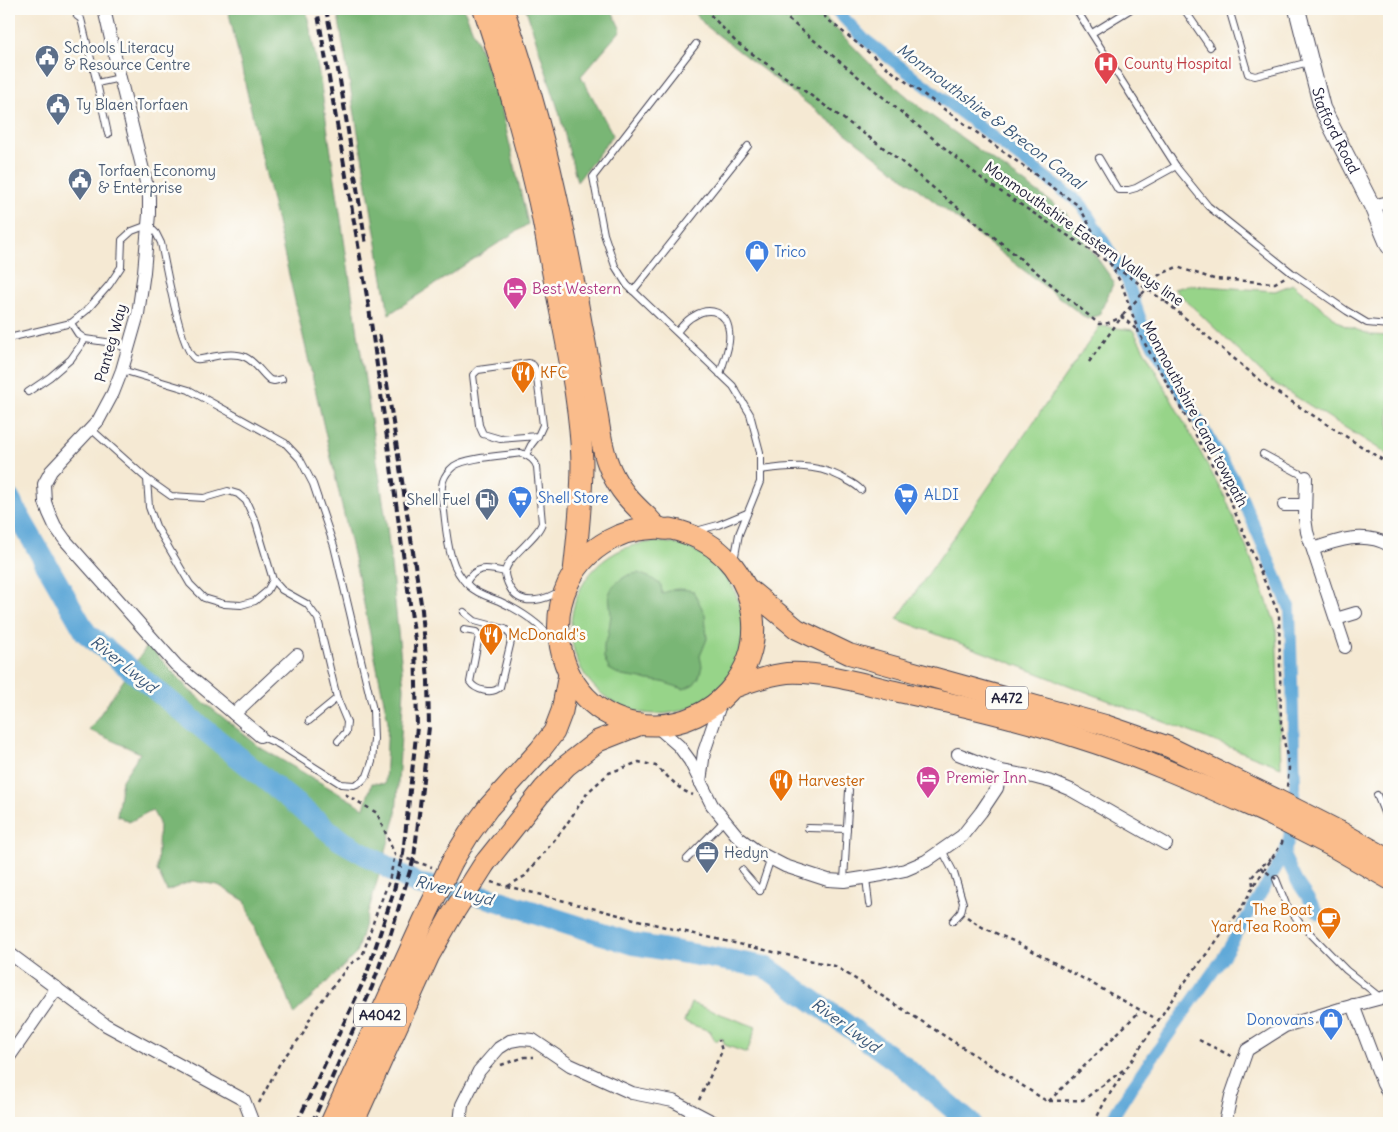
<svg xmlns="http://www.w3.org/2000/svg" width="1398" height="1132" font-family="Delius,sans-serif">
<rect width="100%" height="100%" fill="#fdfcf7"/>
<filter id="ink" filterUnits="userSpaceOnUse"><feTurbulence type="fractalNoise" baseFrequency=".02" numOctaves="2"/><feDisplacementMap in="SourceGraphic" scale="10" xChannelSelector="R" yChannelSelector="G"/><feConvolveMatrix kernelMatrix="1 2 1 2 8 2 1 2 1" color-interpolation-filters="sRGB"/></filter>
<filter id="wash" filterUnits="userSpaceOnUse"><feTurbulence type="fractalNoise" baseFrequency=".0096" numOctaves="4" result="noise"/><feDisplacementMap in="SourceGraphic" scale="20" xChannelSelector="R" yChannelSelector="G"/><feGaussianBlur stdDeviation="1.12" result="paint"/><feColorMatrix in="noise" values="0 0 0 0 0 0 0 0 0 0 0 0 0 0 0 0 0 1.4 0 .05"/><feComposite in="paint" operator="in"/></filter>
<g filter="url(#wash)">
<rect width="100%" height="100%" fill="#f5e9d3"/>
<g fill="#97d489" stroke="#5c7b62">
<polygon points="1293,284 1343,325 1372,335 1389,336 1389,455 1269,380 1174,289 1190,285 1275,291"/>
<polygon points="1100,326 1133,330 1225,497 1250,556 1276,625 1281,767 897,619"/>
<circle cx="657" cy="628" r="86"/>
<polygon points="691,1003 756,1027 747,1053 725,1045 722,1038 715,1041 710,1031 684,1022"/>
</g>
<g fill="#79b675" stroke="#4e6c58">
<polygon points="228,9 306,9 320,79 387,527 404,688 396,816 356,954 294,1014 287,994 260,940 245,901 218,885 192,881 167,891 157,870 159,823 152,810 129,822 117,815 122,780 140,753 89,730 148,645 189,690 261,748 364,808 372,783 385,784 388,721 359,580"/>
<polygon points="337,9 464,9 498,94 528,224 389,314"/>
<polygon points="526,9 611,9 621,30 581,76 613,135 577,182 559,112"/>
<polygon points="692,9 817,9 877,71 922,109 1065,212 1114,282 1099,315 1087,319 705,25"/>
<path d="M638 573 651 578 661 585 662 594C672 588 681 588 693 591L705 614 707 639 700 656 702 666 699 677 694 684 684 689 662 682 622 676 609 669 604 658V644L608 636 611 615 609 594 613 586 620 580 628 575Z"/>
</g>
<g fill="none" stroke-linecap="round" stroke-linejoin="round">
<g stroke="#60a9d8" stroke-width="12">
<polyline points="835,9 863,38 1082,205 1127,280 1145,332 1234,479 1290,609 1295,786 1289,839 1284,855 1222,959 1131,1088 1109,1123"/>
<polyline points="1284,855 1297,882 1319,914"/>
</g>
<polyline stroke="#60a9d8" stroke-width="22" points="9,499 86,633 340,840 417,884 487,897 633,944 766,967 902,1065 970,1123"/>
</g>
</g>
<g filter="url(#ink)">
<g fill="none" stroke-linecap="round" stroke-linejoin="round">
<defs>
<g id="service">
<polyline points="1076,9 1178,169 1208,206 1292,273 1347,311 1367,323 1389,325"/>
<polyline points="1184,9 1210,47"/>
<polyline points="1229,9 1248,74 1255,76 1309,62"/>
<polyline points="77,16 81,19 97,83 120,78"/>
<polyline points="1092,33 1131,9"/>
<polyline points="696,44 593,177 604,234 615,266 627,285 733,386 750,414 760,452 760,482 739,534 734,561"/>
<polyline points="97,83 108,134"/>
<polyline points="1099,158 1118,190 1129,190 1136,188 1176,166"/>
<polyline points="633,291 748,146"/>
<polyline points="71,323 78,334 85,339 106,342 128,348"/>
<path d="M677 332C682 326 687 319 694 316 710 306 727 312 729 331 731 345 724 360 720 374"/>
<path d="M9 338 71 323 86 311 109 285 121 267 122 240 132 231 148 225 156 233 161 243C165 261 181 355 196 359 199 360 204 358 207 358 219 355 234 352 245 357 256 362 261 373 270 380L274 381 282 379"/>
<polyline points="122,370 189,390 285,443 300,459 313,484 334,546 373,710 374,739 372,762 367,776 361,782 354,785 341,784 278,744 260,736"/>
<polyline points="28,392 50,377 71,359 85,339"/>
<polyline points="91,429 147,479 171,496 204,498 228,491 238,494 246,501 256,523 273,580 282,590 307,604 318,619 337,698 347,722 346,732 338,741"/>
<polyline points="1263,454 1306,477"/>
<polyline points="526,455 531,445 538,436 543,425 536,370 533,365 529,363 478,370 473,375 479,425 483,434 500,439 538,436"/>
<path d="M760 470C790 466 813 463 841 477 848 481 856 484 861 490"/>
<polyline points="147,479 149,507 156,526 190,584 204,598 224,604 241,605 255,601 267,591 273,580"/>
<polyline points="696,531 718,525 747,513"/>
<path d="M466 583C475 565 488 568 505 572"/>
<path d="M464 630 476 632 479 636 470 682C475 690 492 695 500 687L512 637 505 629 475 621 464 612"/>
<path d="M554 641C539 623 521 611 499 601 489 597 477 594 469 586 448 567 447 537 444 511 442 502 440 491 443 481 445 475 449 470 454 466 468 457 504 456 521 453 529 456 535 460 537 467L542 523C537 539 506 557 505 573 505 577 508 584 510 588 521 608 546 600 561 590"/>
<polyline points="309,721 337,698"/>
<polyline points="1377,795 1385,815 1389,820"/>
<polyline points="808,828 847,829"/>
<polyline points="942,850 954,873 963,903 961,912 953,921"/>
<polyline points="687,859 724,821"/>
<polyline points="742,870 760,891"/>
<polyline points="866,878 869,904"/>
<polyline points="1276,879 1286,904 1299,922 1346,970 1381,998"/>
<polyline points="844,881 849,790"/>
<polyline points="760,891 771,858"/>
</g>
<g id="minor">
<polyline points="104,9 120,78 145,178 149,197 149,214 144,272 138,314 122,370 113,393 98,421 51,471 44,484 45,502 49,513 55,526 65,540 176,665 260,736"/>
<polyline points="1372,206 1389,202"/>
<polyline points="1306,477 1305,518 1307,532 1345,647"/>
<polyline points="1284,505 1305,505"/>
<path d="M1313 549C1338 540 1364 531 1389 545"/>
<polyline points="1336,619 1356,613"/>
<polyline points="234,714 297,655"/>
<polyline points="655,725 679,746 690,761 712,805 739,838 758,852 785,866 828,880 844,881 882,875 905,870 926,861 962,836 981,812 997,788 1001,771"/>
<polyline points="958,754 1001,771 1029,776 1052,782 1071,790 1166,844"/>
<polyline points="700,782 704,752 721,702"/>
<polyline points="9,953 106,1025 244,1100 251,1118 249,1123"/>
<polyline points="1353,1005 1383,1084 1389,1095"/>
<polyline points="9,1057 57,988"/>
<polyline points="460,1123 462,1105 479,1071 499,1048 510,1041 521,1039 533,1040 570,1065 632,1093 673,1101 715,1123"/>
<polyline points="1225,1123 1231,1096 1247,1050 1285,1026 1340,1009 1389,996"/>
</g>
<g id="tertiary">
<path id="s1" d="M1297 9 1322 108 1372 206 1389 246"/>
</g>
<g id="primary">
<polyline points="745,586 797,629 849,654 1105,725 1169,747 1276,799"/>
<path d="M733 688C750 682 768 675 787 673 823 671 864 684 899 692 961 705 1022 719 1082 739 1146 759 1207 787 1268 814"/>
<polyline points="1341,832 1389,859"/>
<polyline points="1333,847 1389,879"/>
</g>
<g id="trunk">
<path d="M484 9C505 72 524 136 539 201 546 233 551 266 558 298 568 351 581 409 582 463 582 499 578 536 574 572"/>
<path d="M503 9C525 70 542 132 556 195 566 239 574 283 582 328 588 356 592 385 597 414 600 433 603 454 611 471 620 491 631 502 647 517 650 520 655 527 660 528 663 530 667 529 671 529 677 530 683 532 688 534 725 547 749 579 753 617 760 674 712 724 656 725 548 727 522 577 618 536 631 530 644 529 658 528"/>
<polyline points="453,860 469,834 488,808 540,750 554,732 562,711 569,674"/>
<polyline points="485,863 544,789 566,766 598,741 641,724"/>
<polyline points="331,1123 430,907"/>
<polyline points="353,1123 429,955 450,918"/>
</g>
</defs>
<use href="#service" stroke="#424052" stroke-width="8"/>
<use href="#minor" stroke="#424052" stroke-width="14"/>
<use href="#tertiary" stroke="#424052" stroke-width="18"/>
<use href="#primary" stroke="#424052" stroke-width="22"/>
<use href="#trunk" stroke="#424052" stroke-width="23"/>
<g stroke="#424052" stroke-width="2.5" stroke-dasharray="4 4" stroke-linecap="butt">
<polyline points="705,9 737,43 788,79 888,151 1005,246 1099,324 1108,323 1122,317 1136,329"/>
<polyline points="776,9 986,182 1096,254"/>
<polyline points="818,9 827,19 898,76 1079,206 1122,285 1139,333 1222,482 1279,615 1281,723 1289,768 1287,787"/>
<polyline points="1142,294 1159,275 1177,267 1214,279 1275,283 1285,277"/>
<polyline points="1166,302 1267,386 1389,464"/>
<polyline points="1089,362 1123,315"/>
<polyline points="345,794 377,813 395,855 432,867"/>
<polyline points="491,882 673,929 835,966 1048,1102 1140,1011"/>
<polyline points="1253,885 1252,877 1260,867 1271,859"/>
<polyline points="508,886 525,876 564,828 588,792 609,773 639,762 656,766 682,790 693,795"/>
<polyline points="967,917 982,927 1022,945 1153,1017"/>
<polyline points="1199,1040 1233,1057"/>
<polyline points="501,1065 525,1057 534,1057"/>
<polyline points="699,1100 722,1051 719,1040"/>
<polyline points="1049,1101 1083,1100 1123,1070"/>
<polyline points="259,1103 281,1061 303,1034 313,1012 350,964 362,957 375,917 389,881 395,855"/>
<polyline points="1094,1123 1105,1101 1175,995 1241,909 1253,887 1282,843 1283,837"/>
</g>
<use href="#service" stroke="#fff" stroke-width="6"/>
<use href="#minor" stroke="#fff" stroke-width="12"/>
<use href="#tertiary" stroke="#fff" stroke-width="16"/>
<use href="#primary" stroke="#fabc8b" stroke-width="20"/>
<use href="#trunk" stroke="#fabc8b" stroke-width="21"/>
<g stroke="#22223b" stroke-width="4" stroke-dasharray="8 4" stroke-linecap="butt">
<polyline points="326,9 340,80 366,245"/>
<polyline points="297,1123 366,976 393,894 403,854 417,727 415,640 369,308 317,9"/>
<polyline points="312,1123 372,987 390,936 414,858 429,727 428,680 422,610 379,332"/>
</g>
<defs>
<g id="primary-bridge">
<polyline points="1276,799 1341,832"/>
<polyline points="1268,814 1333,847"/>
</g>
<g id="trunk-bridge">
<polyline points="430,907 453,860"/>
<polyline points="450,918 485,863"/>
</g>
</defs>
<use href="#primary-bridge" stroke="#424052" stroke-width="22" stroke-linecap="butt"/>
<use href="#trunk-bridge" stroke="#424052" stroke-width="23" stroke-linecap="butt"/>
<g stroke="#424052" stroke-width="2.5" stroke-dasharray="4 4" stroke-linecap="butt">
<polyline points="1096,254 1166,302"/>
<polyline points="1123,315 1142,294"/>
<polyline points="1260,867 1276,879"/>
</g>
<use href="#primary-bridge" stroke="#fabc8b" stroke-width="20"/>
<use href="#trunk-bridge" stroke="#fabc8b" stroke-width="21"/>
</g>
</g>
<defs>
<symbol id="civic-pin" viewBox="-11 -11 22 30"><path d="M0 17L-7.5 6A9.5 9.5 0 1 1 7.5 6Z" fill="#5c6f8a" stroke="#fdfcf7"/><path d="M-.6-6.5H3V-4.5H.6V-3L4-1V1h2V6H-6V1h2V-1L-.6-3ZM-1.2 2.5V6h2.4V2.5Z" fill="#fff"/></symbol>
<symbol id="hospital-pin" viewBox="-11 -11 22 30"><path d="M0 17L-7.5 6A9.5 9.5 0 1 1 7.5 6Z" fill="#e0444e" stroke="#fdfcf7"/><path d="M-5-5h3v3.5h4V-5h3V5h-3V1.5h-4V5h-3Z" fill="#fff"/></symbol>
<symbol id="shop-pin" viewBox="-11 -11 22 30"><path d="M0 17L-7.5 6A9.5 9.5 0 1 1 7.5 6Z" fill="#3f7fe0" stroke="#fdfcf7"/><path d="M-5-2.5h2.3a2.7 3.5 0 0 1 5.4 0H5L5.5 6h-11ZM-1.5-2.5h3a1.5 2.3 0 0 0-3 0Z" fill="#fff"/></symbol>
<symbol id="hotel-pin" viewBox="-11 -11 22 30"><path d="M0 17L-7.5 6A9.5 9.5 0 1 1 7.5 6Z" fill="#d1479c" stroke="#fdfcf7"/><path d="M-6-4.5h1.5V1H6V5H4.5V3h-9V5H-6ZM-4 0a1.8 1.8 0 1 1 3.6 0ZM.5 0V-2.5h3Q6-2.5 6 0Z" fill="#fff"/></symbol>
<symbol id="restaurant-pin" viewBox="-11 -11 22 30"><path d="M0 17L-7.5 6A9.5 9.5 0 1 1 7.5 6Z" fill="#e8710a" stroke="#fdfcf7"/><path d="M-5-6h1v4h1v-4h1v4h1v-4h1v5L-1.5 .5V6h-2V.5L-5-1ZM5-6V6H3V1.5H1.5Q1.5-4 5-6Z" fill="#fff"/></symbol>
<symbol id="supermarket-pin" viewBox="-11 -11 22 30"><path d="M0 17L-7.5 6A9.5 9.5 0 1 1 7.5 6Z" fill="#3f7fe0" stroke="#fdfcf7"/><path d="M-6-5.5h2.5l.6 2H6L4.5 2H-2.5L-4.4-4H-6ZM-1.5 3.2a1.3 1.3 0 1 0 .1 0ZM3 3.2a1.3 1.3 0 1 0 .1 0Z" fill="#fff"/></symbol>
<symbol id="fuel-pin" viewBox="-11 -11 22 30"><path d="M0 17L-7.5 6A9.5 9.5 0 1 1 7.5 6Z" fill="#5c6f8a" stroke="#fdfcf7"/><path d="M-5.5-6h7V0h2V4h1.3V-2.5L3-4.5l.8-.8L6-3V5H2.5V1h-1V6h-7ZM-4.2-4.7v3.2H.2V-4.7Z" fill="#fff"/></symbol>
<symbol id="office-pin" viewBox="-11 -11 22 30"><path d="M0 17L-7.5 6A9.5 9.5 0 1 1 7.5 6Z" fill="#5c6f8a" stroke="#fdfcf7"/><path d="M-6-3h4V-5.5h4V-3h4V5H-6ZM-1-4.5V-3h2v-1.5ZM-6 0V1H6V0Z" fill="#fff"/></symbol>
<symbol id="cafe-pin" viewBox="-11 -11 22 30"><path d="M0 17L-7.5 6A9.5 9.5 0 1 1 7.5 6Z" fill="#e8710a" stroke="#fdfcf7"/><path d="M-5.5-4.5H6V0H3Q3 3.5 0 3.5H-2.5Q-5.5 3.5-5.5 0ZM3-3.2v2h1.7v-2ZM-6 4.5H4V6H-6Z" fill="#fff"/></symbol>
</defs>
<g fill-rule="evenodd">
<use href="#civic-pin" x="33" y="43" width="28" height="38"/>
<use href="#hospital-pin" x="1092" y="50" width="28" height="38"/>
<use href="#civic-pin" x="44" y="91" width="28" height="38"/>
<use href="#civic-pin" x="66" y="166" width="28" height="38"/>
<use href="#shop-pin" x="743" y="238" width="28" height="38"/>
<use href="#hotel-pin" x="501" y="275" width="28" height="38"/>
<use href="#restaurant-pin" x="509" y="359" width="28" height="38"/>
<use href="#supermarket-pin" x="892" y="481" width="28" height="38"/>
<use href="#supermarket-pin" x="506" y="484" width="28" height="38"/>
<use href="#fuel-pin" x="473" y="486" width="28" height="38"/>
<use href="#restaurant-pin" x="477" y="621" width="28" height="38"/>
<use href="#hotel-pin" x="914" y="764" width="28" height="38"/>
<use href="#restaurant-pin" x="767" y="767" width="28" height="38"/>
<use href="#office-pin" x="693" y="839" width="28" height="38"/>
<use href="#cafe-pin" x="1315" y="905" width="28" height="38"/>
<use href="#shop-pin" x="1317" y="1006" width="28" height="38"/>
</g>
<g text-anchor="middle" stroke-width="5" stroke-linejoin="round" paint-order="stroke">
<g fill="#fdfcf7" stroke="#646373" stroke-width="1">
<rect x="986" y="686.5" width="42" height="23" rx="4"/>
<rect x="354" y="1003.5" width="52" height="23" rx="4"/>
</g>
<g font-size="14" font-weight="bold" fill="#22223b">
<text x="1007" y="703">A472</text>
<text x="380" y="1020">A4042</text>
</g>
<g font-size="15" fill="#4e5e75" stroke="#fdfcf7" text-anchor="start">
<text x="64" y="53">Schools Literacy<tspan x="64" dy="17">&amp; Resource Centre</tspan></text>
<text x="76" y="110">Ty Blaen Torfaen</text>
<text x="98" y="176">Torfaen Economy<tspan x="98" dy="17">&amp; Enterprise</tspan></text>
<text x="470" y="505" text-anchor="end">Shell Fuel</text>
<text x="724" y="858">Hedyn</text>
</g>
<g font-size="15" fill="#be3a42" stroke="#fdfcf7" text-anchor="start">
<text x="1124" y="69">County Hospital</text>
</g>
<g font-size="15" fill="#22223b" stroke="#fdfcf7">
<text dy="5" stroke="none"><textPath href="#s1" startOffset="128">Stafford Road</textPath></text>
<text transform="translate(1084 234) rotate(35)" y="5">Monmouthshire Eastern Valleys line</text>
<text transform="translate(111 343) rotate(-74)" y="5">Panteg Way</text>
<text transform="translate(1195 414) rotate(62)" y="5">Monmouthshire Canal towpath</text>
</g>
<g font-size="15" fill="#366cbe" stroke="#fdfcf7" text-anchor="start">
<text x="774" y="257">Trico</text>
<text x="924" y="500">ALDI</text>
<text x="538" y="503">Shell Store</text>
<text x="1314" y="1025" text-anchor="end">Donovans</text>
</g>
<g font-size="15" fill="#b23c85" stroke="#fdfcf7" text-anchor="start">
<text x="532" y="294">Best Western</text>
<text x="946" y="783">Premier Inn</text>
</g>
<g font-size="15" fill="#c56008" stroke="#fdfcf7" text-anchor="start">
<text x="540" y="378">KFC</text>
<text x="508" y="640">McDonald's</text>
<text x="798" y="786">Harvester</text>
<text x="1312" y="915" text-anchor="end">The Boat<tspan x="1312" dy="17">Yard Tea Room</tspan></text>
</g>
<g font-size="16" font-style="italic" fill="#3b587a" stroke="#fdfcf7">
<text transform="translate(991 116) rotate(37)" y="6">Monmouthshire &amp; Brecon Canal</text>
<text transform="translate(124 664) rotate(39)" y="6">River Lwyd</text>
<text transform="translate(454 890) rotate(14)" y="6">River Lwyd</text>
<text transform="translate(846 1025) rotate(36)" y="6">River Lwyd</text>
</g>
</g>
<rect width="1398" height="1132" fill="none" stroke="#fdfcf7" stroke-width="30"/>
</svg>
